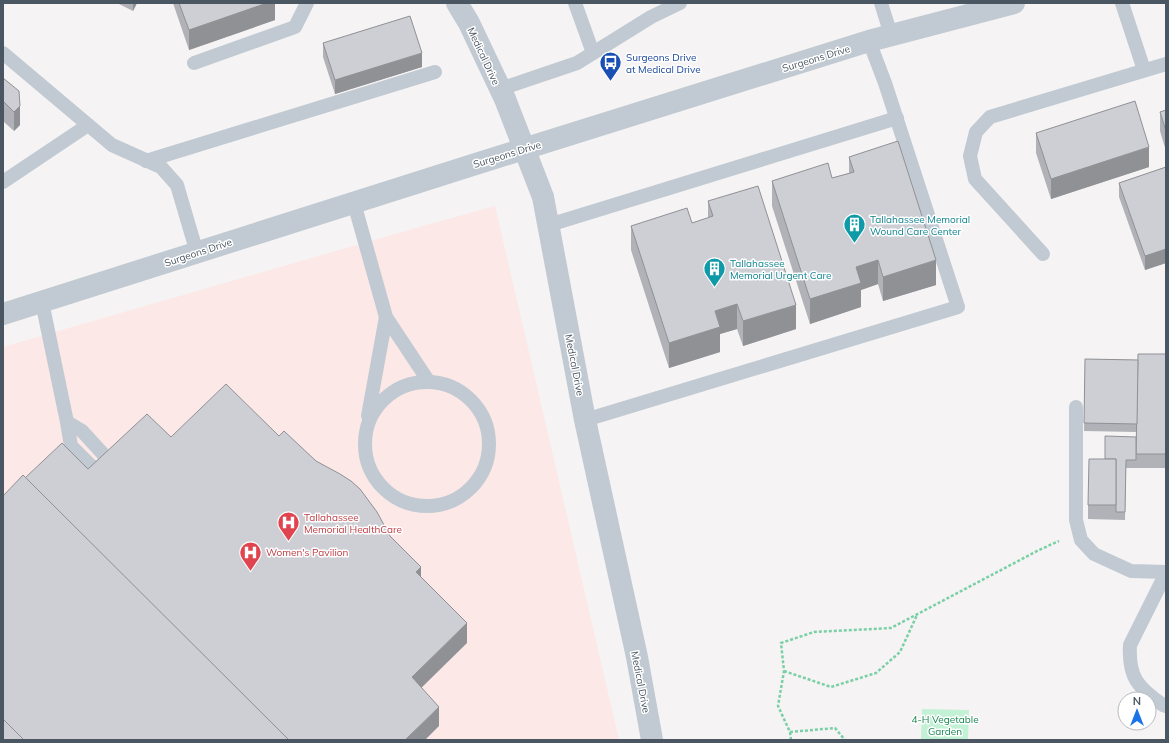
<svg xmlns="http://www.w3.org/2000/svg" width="1169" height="743" font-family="Mulish,sans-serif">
<rect width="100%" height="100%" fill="#f5f3f3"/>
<polygon fill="#fce8e6" points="495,206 619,740 3,740 3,347 402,232"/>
<polygon fill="#c3f1d5" points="922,709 969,710 968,740 921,740"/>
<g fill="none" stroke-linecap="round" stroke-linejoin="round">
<g stroke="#7ad0a6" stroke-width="2.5" stroke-dasharray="3 2" stroke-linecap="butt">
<polyline points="784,671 831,687 876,673 900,652 917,615"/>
<polyline points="790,732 835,728 845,740"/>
<polyline points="791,740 790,732 778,706 784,671 781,643 814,632 891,628 1039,550 1059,541"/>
</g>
<g stroke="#c1cad2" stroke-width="14">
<polyline points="575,3 593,53"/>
<polyline points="881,3 891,35"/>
<polyline points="1122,3 1144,70"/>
<polyline points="3,53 112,145 161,167 177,185 197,253"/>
<polyline points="194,63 295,27 307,3"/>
<polyline points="500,89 577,63 651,17 680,3"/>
<polyline points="146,161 435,72"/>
<polyline points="3,182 88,125"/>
<polyline points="354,203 386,317 429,382"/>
<polyline points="549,225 897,118"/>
<polyline points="1043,254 975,179 970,156 976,132 990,117 1166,64"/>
<polyline points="42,302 67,422 71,446 91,466 107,471 104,455 82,431 67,422"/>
<circle cx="427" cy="444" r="62"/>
<polyline points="1076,407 1076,520 1081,540 1094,554 1131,571 1166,572"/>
<polyline points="368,416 386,317"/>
<polyline points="585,420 958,307 885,83 869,41"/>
<path d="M1166 573 1130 645C1128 677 1138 688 1163 705L1166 706"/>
</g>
<g stroke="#c1cad2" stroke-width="22">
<polyline points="457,3 469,23 505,99 543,197 585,420 637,657 652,740"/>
<polyline points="3,314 482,162 869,41 1014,3"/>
</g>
</g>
<g fill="#b0b2b7">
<polygon points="117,3 137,3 133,11"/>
<polygon points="173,3 275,3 275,20 189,50"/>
<polygon points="323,43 422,67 335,94 323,57"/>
<polygon points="3,78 20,125 14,131 4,122"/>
<polygon points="1166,110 1166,151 1160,131 1160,112"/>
<polygon points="1036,133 1149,167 1051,199 1036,153"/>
<polygon points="849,157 936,285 883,301 878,284 861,290 861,307 810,324 772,206 772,181 832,178 849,173"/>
<polygon points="1166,167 1166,263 1145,270 1119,197 1119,183"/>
<polygon points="708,201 796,329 743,346 737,329 720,334 720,352 669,368 631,250 631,226 692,223 708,218"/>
<polygon points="1166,354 1166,468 1126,468 1125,520 1088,519 1088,505 1105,459 1136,437 1136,432 1084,431 1085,359 1138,360"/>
</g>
<g fill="#909195">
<polygon points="133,3 137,3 133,11"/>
<polygon points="267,3 275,3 275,20 189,50 189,30"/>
<polygon points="422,53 422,67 335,94 335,80"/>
<polygon points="4,102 4,122 3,124 3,104"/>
<polygon points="20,106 20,125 14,131 14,112"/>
<polygon points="1149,147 1149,167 1051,199 1051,179"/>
<polygon points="1166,249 1166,263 1145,270 1145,256"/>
<polygon points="878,260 878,284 861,290 861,307 810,324 810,299 856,267"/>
<polygon points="936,260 936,285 883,301 883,277"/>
<polygon points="737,304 737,329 720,334 720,352 669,368 669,343 715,311"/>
<polygon points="796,305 796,329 743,346 743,321"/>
<polygon points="421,567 421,587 416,572"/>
<polygon points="467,623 467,643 412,697 412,677"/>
<polygon points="439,707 439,726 425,740 405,740"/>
</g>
<g fill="#cdcfd5" stroke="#909195">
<polygon points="179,3 267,3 189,30"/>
<polygon points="410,16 422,53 335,80 323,43"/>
<polygon points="3,78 19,91 20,106 14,112 4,102 3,104"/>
<polygon points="1135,101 1149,147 1051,179 1036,133"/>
<polygon points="1166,110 1166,131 1160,112"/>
<polygon points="898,141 936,260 883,277 878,260 856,267 861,283 810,299 772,181 828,163 832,178 854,172 849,157"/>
<polygon points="1166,167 1166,249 1145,256 1119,183"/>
<polygon points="758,186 796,305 743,321 737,304 715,311 720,327 669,343 631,226 687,208 692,223 713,216 708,201"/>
<polygon points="1138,354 1166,354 1166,454 1136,454"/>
<polygon points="1085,359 1138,360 1137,424 1084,423"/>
<polygon points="226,384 279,436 284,431 316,461 340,474 351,481 360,489 377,512 390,536 421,567 416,572 467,623 412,677 439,707 405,740 289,740 25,478 62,443 88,469 147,414 171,437"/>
<polygon points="1105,436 1136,437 1136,460 1126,460 1125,512 1116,512 1116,459 1105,459"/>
<polygon points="1089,459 1116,459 1116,505 1088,505"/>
<polygon points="23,475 289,740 24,740 3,719 3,496"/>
<polygon points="3,719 24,740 3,740"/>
</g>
<defs>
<symbol id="bus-pin" viewBox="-11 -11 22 30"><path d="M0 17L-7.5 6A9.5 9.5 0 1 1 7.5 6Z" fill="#1a4fb4" stroke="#fff"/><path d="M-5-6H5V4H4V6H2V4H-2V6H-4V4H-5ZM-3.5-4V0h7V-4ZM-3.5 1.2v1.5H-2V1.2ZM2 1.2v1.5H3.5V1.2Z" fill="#fff"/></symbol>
<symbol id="building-pin" viewBox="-11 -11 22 30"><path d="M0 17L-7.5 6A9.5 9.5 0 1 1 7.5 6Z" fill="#0f9aa8" stroke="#fff"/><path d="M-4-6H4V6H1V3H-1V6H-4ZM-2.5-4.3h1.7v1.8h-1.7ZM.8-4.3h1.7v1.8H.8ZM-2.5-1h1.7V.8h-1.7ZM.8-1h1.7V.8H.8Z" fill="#fff"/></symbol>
<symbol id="hospital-pin" viewBox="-11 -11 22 30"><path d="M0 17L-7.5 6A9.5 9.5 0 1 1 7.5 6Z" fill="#e0444e" stroke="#fff"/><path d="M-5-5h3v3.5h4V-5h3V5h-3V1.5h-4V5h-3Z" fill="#fff"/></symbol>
</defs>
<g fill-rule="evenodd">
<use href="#bus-pin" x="598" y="50" width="25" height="34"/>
<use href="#building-pin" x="842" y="212" width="25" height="34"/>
<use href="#building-pin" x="702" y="256" width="25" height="34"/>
<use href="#hospital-pin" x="276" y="510" width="25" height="34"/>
<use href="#hospital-pin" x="238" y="540" width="25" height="34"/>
</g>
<g text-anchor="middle" stroke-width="3" stroke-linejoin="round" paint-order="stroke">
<g font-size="10" fill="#4a5661" stroke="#fff">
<text transform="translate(484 56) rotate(65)" y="4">Medical Drive</text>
<text transform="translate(816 58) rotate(-17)" y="4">Surgeons Drive</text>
<text transform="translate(507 154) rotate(-17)" y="4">Surgeons Drive</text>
<text transform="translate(198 252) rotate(-18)" y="4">Surgeons Drive</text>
<text transform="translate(575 365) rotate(79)" y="4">Medical Drive</text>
<text transform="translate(641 682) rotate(79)" y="4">Medical Drive</text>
</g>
<g font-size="10" fill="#164399" stroke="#fff" text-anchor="start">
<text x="626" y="61">Surgeons Drive<tspan x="626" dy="12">at Medical Drive</tspan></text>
</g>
<g font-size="10" fill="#0d838f" stroke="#fff" text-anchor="start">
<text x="870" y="223">Tallahassee Memorial<tspan x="870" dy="12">Wound Care Center</tspan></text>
<text x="730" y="267">Tallahassee<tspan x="730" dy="12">Memorial Urgent Care</tspan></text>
</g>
<g font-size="10" fill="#be3a42" stroke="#fff" text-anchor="start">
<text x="304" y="521">Tallahassee<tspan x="304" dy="12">Memorial HealthCare</tspan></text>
<text x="266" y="556">Women's Pavilion</text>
</g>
<g font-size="10" fill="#17864f" stroke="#fff">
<text x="945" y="723">4-H Vegetable<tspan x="945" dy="12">Garden</tspan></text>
</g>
</g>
<rect width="1169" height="743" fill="none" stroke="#4a5661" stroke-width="8"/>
<g transform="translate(1137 711)"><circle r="19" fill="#ffffff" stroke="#b7bbc0"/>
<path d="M0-3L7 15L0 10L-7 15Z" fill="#1a73e8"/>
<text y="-6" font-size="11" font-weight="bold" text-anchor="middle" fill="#4a5661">N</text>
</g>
</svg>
